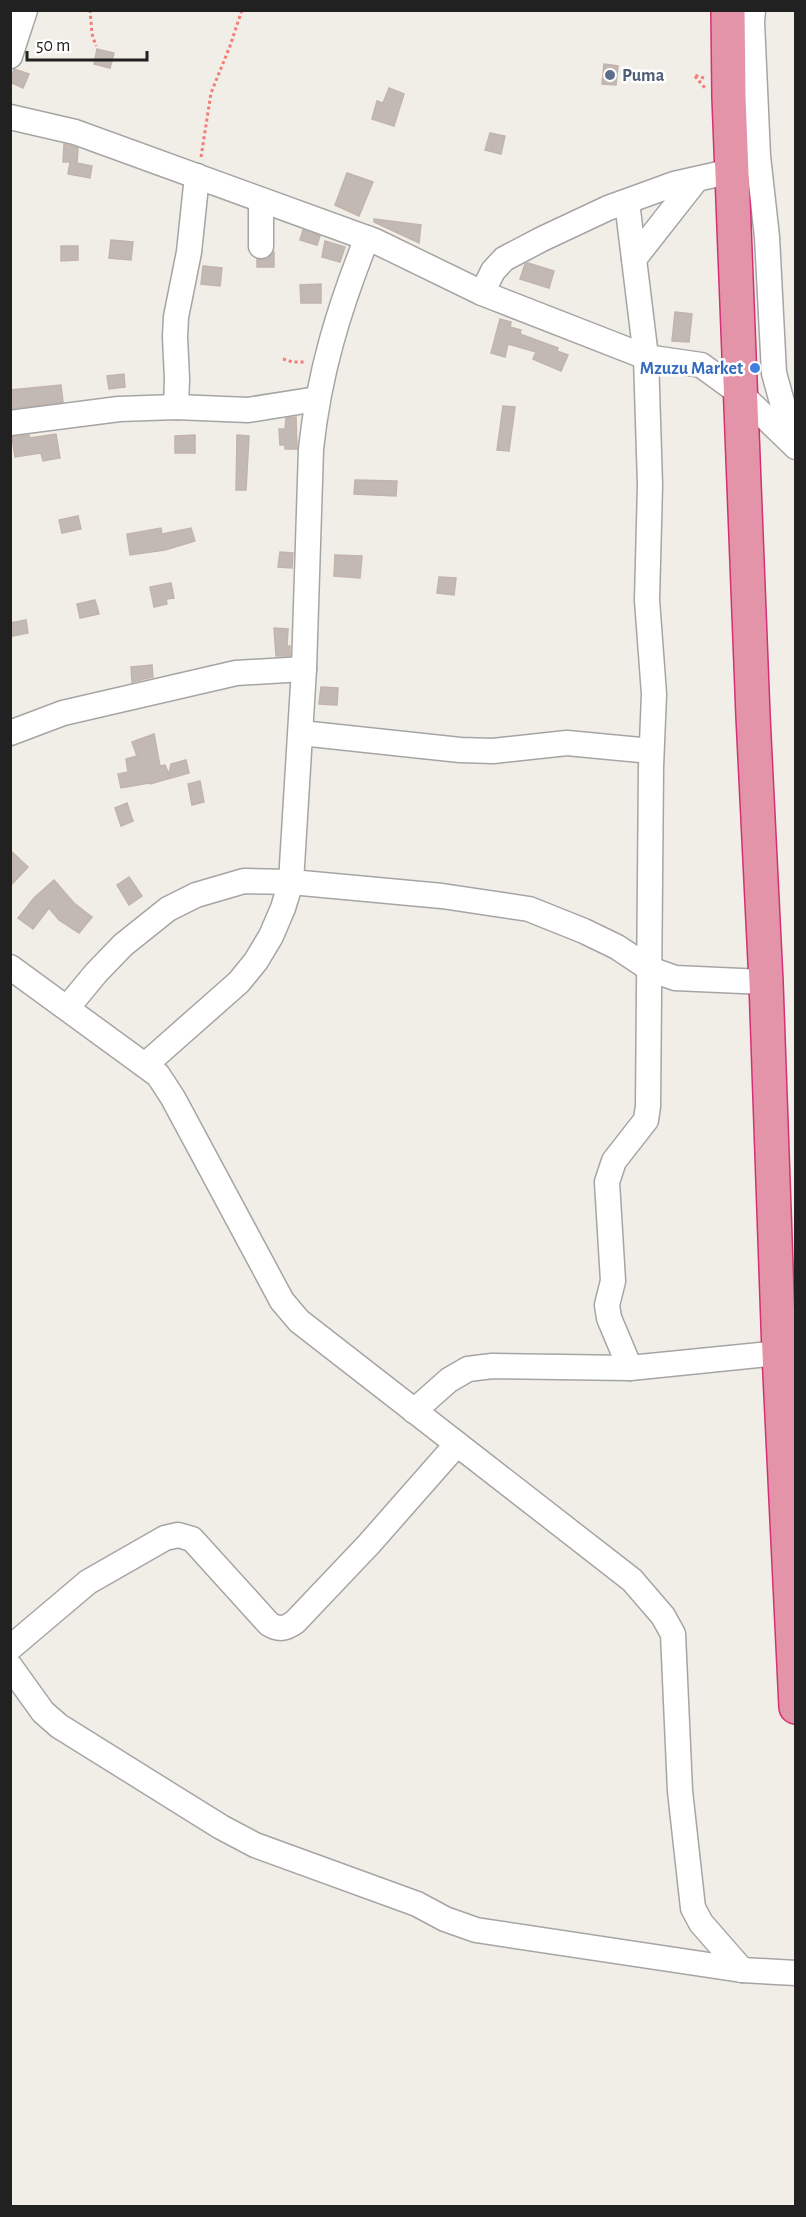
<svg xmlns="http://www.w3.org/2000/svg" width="806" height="2217" font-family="'Alegreya Sans',sans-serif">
<rect width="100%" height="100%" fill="#f1eee8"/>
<g fill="#c2b9b5" stroke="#c2b4ab" stroke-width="1.5">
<polygon points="97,49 114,53 110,68 94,64"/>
<polygon points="604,64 618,66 616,85 602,84"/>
<polygon points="14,69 29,74 23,88 10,82"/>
<polygon points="389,88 404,94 394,126 372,119 377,101 383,103"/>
<polygon points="490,133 505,136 501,154 485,150"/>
<polygon points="64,144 78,148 77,163 72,162 92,166 90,178 68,174 70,162 63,162"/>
<polygon points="347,173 373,182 359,216 335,205"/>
<polygon points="374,219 421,225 419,243 374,222"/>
<polygon points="303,230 320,236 317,245 300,240"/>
<polygon points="111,240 133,242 131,260 109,258"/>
<polygon points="325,241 345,247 340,262 322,257"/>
<polygon points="61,246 78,246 78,260 61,261"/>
<polygon points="274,252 274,267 257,267 257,259 268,259"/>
<polygon points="528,263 554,271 549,288 520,279 525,264"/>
<polygon points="203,266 222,268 220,286 201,284"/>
<polygon points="321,284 321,303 301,303 300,285"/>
<polygon points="675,312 692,314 689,342 672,341"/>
<polygon points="500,319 511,322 510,327 521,330 520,334 558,348 557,351 568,355 561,371 533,359 536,352 508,344 505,357 491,353"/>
<polygon points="124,374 125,387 109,389 107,376"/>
<polygon points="61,385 63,402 10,409 10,390"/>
<polygon points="503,406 515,407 509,451 497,450"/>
<polygon points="296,417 297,449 285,449 285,445 280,445 279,429 285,429 286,418"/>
<polygon points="56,434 60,458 43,461 41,453 15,457 12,437 29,435 30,438"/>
<polygon points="195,435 195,453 175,453 175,436"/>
<polygon points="237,435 249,436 246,490 236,490"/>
<polygon points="355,480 397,481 396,496 354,494"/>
<polygon points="78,516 81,529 62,533 59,520"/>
<polygon points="161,528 162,534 191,528 195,541 165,550 130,555 127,534"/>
<polygon points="280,552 293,553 292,568 278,567"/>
<polygon points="335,555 362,556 360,578 334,576"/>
<polygon points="439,577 456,578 454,595 437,593"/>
<polygon points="171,583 174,598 166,599 167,604 154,607 150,587"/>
<polygon points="95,600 99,614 80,618 77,604"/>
<polygon points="26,620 28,633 12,636 10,623"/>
<polygon points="274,628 288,629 287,646 290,646 290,656 276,656"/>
<polygon points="152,665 153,677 132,682 131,667"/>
<polygon points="321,687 338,688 337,705 319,704"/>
<polygon points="154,734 160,766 165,765 169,774 171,764 186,760 189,773 150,784 149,783 121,788 118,774 128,772 126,759 137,756 132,742"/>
<polygon points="200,781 204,802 192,805 188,784"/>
<polygon points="127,803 133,821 121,826 115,808"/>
<polygon points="10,850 28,867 10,886"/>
<polygon points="129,877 142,896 129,905 117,885"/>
<polygon points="54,880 74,903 92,917 79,933 59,920 49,908 33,929 18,918 34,898"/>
</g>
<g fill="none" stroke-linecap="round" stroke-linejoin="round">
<defs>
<g id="minor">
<polyline points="753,10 752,22 758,156 767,237 774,373 785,413 795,442"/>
<polyline points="10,56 25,10"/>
<polyline points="10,117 75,132 375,241 482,293 646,357 701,365 741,394 796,447"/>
<polyline points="627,202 646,357 650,485 647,600 654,694 651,767 648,1106 646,1120 614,1161 607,1182 613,1281 607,1305 609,1318 630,1368"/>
<polyline points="261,246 261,200"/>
<polyline points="634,259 696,180"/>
<polyline points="482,293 493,271 504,259 542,239 608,208 655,191 674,184 732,171"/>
<polyline points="176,407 177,379 175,337 176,317 189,252 197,176"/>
<polyline points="10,423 119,409 176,407 248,410 317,399"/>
<polyline points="10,733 63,713 236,673 304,669"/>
<polyline points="301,733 460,750 493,751 567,743 651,751"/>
<polyline points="10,967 158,1075 173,1098 282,1301 299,1321 632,1580 663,1616 673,1634 680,1791 693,1908 701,1923 742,1970"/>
<polyline points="67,1008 96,973 123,945 168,909 196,895 244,881 291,882 442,896 529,909 584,931 617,947 650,969 675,978 766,982"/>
<path d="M145 1065 239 982 256 961 271 936 283 908 291 882 304 669 311 449C319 373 339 308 367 238"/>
<polyline points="414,1411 449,1380 468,1369 492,1366 630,1368 779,1353 796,1342"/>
<path d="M10 1648 88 1582 165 1538 178 1535 192 1539 269 1624C279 1630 285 1629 295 1622L369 1544 457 1444"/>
<polyline points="10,1666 43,1712 59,1726 221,1827 255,1845 417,1904 445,1919 476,1930 742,1970 796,1973"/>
</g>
<polyline id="highway" points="728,10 729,97 753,716 766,982 779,1353 796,1707"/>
</defs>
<use href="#minor" stroke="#a5a5a5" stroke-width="27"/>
<use href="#highway" stroke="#d43073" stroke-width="36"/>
<g stroke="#f47b76" stroke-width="3" stroke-dasharray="3 3" stroke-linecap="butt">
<polyline points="90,10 92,34 96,46"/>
<polyline points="704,78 694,75 705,88"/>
<polyline points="201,157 211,93 230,46 242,10"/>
<polyline points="283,359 293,362 306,362"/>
</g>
<use href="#minor" stroke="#fff" stroke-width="24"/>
<use href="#highway" stroke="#e494a9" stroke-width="33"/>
</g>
<circle fill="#5c6f8a" stroke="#fff" stroke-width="2" cx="610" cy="75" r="6"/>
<circle fill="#3f7fe0" stroke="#fff" stroke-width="2" cx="755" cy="368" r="6"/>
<g text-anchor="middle" stroke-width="5" stroke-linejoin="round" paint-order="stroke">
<g font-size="18" font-weight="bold" fill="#4e5e75" stroke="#fff" text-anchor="start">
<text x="622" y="81">Puma</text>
</g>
<g font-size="18" font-weight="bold" fill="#366cbe" stroke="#fff" text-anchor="end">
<text x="743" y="374">Mzuzu Market</text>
</g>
</g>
<rect width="806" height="2217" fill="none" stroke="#212121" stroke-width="24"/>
<path d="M27 51v9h120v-9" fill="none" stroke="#212121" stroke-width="3"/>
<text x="36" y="51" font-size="18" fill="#212121" stroke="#ffffff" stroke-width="4.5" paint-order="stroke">50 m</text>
</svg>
